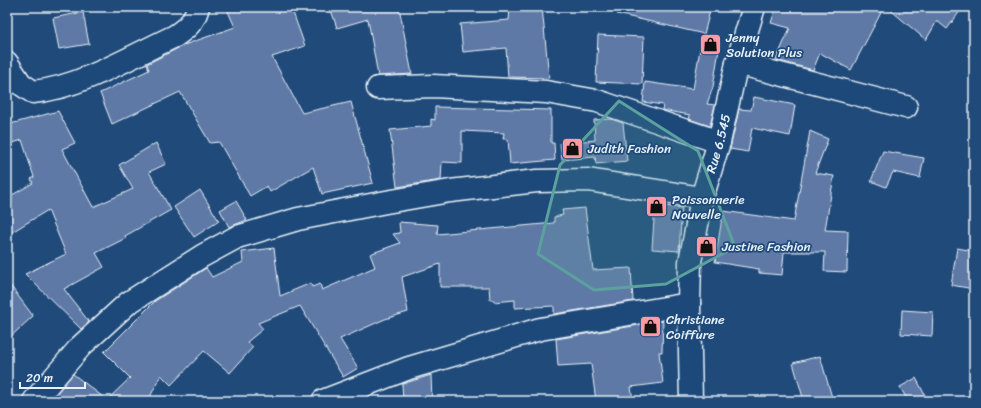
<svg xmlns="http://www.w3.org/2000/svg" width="981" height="408" font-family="Sriracha,sans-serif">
<rect width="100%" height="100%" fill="#1f4a7a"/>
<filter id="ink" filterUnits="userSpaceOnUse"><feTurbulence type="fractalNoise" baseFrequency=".025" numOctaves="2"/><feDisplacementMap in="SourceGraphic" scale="8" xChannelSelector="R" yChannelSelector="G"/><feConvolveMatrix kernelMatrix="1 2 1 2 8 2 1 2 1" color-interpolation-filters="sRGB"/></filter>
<g filter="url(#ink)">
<g fill="#5e79a6" stroke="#e8f1f8">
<polygon points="226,7 291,7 305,46 272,57 302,113 351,102 373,183 322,194 313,167 270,192 267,186 250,196 219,142 210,143 180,92 112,124 100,93 149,70 147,64 184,45 235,27"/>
<polygon points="330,7 399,7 412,74 378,76 368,19 337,28"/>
<polygon points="510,7 542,7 549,78 508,77 506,48 463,52 460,24 509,20"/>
<polygon points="618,7 711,7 704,34 617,14"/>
<polygon points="776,7 884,7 851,70 820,53 813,70 776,60 790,28 771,23"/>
<polygon points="887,7 963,7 947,29 937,21 926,40"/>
<polygon points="83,12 89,44 59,49 53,18"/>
<polygon points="598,35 644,37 642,84 596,82"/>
<polygon points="702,38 720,43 713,87 707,104 715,105 710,126 689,119 690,115 662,110 663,105 643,102 645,82 693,89"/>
<polygon points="754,97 795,105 790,136 752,128 748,152 730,149 739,109 751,110"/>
<polygon points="435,107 551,110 551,143 554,143 555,160 510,164 508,139 503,139 504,133 462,131 462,163 442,162 441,180 397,187 390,130 431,126 431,119 435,120"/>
<polygon points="58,111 75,143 62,149 93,207 133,189 119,165 156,143 166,164 149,172 171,210 125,236 126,238 96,253 104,267 64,289 89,322 81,329 25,274 66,254 48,210 7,235 7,198 33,183 31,179 34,177 22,140 7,145 7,125"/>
<polygon points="611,119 623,123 627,161 596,164 595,157 562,160 560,143 595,140 594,120"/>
<polygon points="810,131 828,139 815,173 834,176 825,230 848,231 847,272 824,271 825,252 784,252 782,275 759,273 759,269 715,262 723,211 794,221"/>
<polygon points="883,151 924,158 920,178 893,172 886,187 871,181"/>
<polygon points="200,190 219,221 194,237 174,207"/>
<polygon points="236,201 247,220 229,227 220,210"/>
<polygon points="655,205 682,208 679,251 652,249"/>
<polygon points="585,208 593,270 631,268 633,301 554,314 554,306 515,308 515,300 494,302 494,300 490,300 489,287 440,287 440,264 402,277 408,312 385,319 340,339 358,368 343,377 300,306 258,323 263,329 247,342 253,347 230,373 204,351 171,385 161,375 148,401 50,401 73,374 107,400 130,378 104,352 155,301 206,268 212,277 243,262 242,252 274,248 280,296 311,283 312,287 320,284 322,290 375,267 370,254 400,243 393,234 400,233 399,222 438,225 437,234 554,223 554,217 563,215 562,210"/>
<polygon points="957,248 974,251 974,289 951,285"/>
<polygon points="7,281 33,316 7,340"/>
<polygon points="902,310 933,312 932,336 901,334"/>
<polygon points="663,321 662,352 659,352 663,383 631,387 633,401 596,401 591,364 558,366 556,339"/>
<polygon points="820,356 833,401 804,401 793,363"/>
<polygon points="431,375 432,401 403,401 402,384"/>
<polygon points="916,378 928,401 908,401 900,387"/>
</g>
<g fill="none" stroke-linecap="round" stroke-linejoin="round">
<defs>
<g id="minor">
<path d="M7 63 21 84 33 92C79 88 132 56 175 36 187 28 194 22 198 7"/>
<polyline points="737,63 906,107"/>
<polyline points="378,88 433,86 546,92 597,101 719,142"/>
<polyline points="34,401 81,346 128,303 202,256 237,237 298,219 386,202 450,191 537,181 588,180 702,198"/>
<polyline points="323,401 409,368 540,329 689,304"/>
</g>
<g id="tertiary">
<path id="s1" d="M691 401 689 304 690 262 702 198 719 142 737 63 754 7"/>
</g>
</defs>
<use href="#minor" stroke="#e8f1f8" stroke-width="25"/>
<use href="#tertiary" stroke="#e8f1f8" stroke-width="25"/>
<use href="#minor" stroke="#1f4a7a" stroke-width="22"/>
<use href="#tertiary" stroke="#1f4a7a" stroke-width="22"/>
</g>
</g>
<path fill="#5ba19e" fill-opacity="0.2" stroke="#5ba19e" stroke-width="3" stroke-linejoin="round" d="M619 101 698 151 735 247 666 284 594 290 538 254 560 165Z"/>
<defs>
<symbol id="shop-square" viewBox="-11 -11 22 22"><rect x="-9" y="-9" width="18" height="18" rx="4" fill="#ff9aa2" stroke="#1f4a7a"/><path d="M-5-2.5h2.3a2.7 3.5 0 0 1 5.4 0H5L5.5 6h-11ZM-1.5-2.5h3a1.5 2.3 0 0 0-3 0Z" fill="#111"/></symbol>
</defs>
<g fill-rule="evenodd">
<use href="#shop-square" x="698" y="32" width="25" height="25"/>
<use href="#shop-square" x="560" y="136" width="25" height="25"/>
<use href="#shop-square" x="644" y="194" width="25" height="25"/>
<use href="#shop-square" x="694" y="234" width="25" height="25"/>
<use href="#shop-square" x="638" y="314" width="25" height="25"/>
</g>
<g text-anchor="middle" stroke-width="3.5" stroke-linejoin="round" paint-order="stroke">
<g font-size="13" fill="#e8f1f8" stroke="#1f4a7a" text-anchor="start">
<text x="726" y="42">Jenny<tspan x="726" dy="15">Solution Plus</tspan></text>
<text x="588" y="153">Judith Fashion</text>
<text x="672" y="204">Poissonnerie<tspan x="672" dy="15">Nouvelle</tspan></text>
<text x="722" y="251">Justine Fashion</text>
<text x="666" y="324">Christiane<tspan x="666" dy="15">Coiffure</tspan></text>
</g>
<g font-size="13" fill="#e8f1f8" stroke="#1f4a7a">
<text dy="5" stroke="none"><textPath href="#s1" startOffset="261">Rue 6.545</textPath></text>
</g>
</g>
<rect width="981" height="408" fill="none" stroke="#1f4a7a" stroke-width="24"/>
<rect x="12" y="12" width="957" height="384" fill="none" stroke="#e8f1f8" stroke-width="1.5" filter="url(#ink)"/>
<path d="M20 382v6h65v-6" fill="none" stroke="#e8f1f8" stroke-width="2"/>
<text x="26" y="382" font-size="12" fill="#e8f1f8" stroke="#1f4a7a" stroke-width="3" paint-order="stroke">20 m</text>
</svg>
